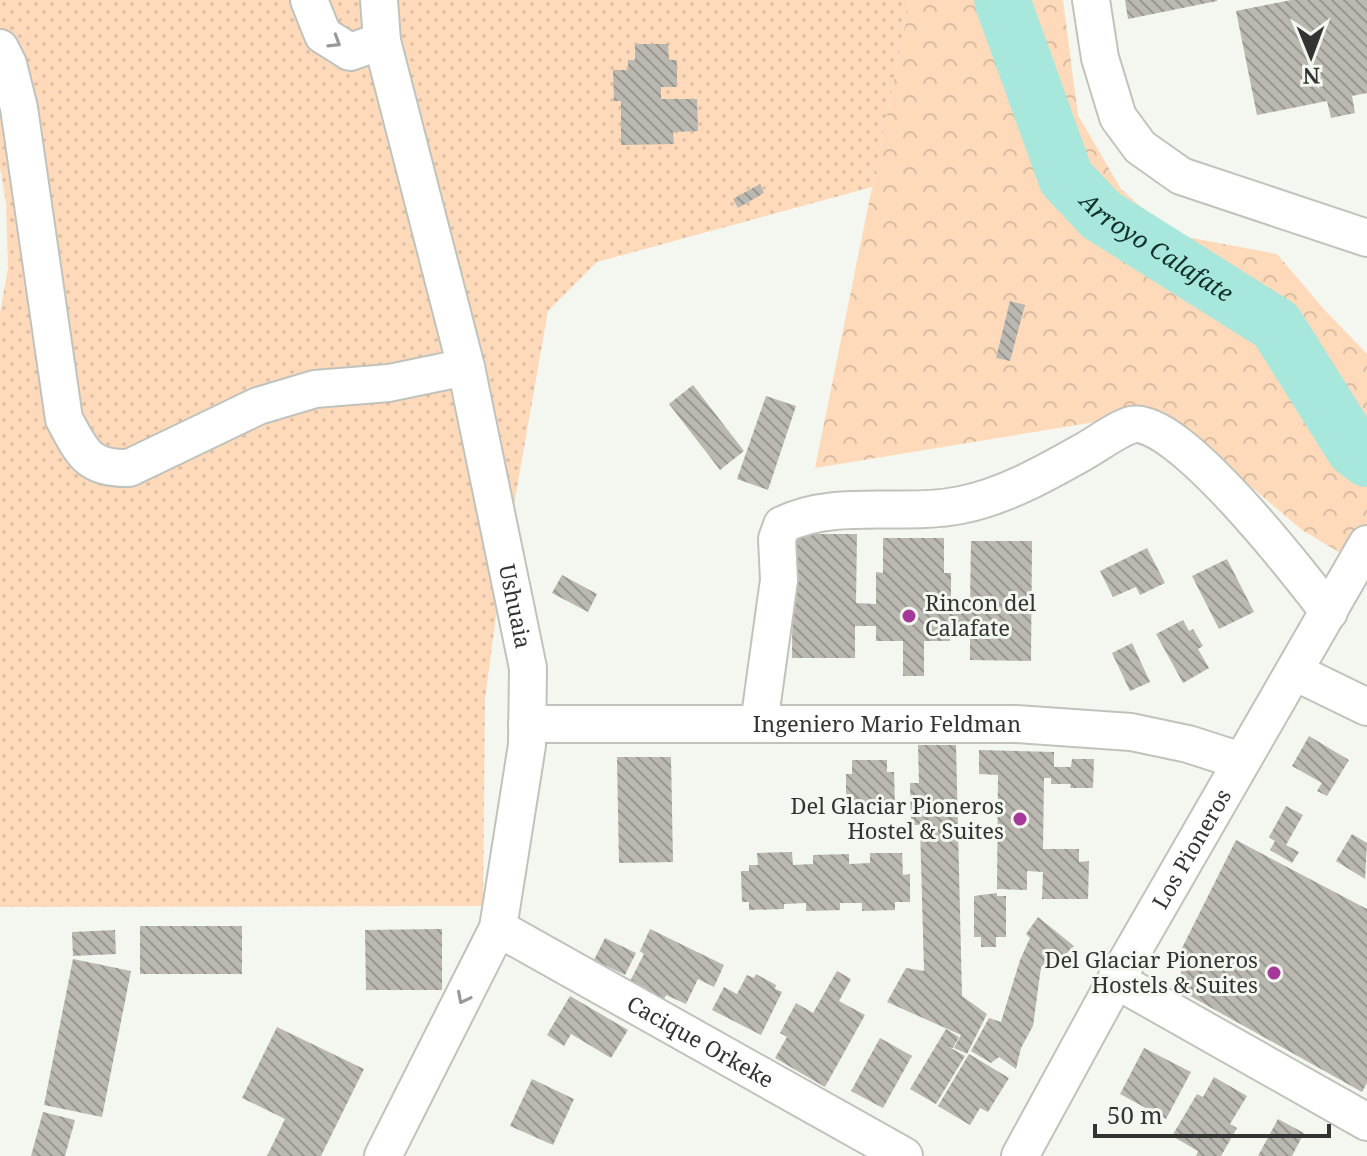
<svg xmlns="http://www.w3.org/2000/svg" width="1367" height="1156" font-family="'Noto Serif',serif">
<defs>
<pattern id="forest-crowns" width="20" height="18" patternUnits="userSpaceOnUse" patternTransform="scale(2)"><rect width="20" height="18" fill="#fedabb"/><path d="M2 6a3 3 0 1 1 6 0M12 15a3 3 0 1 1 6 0" fill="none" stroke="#dabca1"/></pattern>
<pattern id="garden-dots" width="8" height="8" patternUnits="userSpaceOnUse" patternTransform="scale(2)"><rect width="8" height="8" fill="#fedabb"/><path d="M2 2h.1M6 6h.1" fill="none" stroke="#dabca1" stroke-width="1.8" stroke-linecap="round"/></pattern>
<pattern id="building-back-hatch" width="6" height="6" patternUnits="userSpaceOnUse" patternTransform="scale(2)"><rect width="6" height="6" fill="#bab8b0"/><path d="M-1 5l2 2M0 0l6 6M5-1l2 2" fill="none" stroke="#989690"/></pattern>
</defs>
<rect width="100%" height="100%" fill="#f4f7ef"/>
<polygon fill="url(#forest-crowns)" points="910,0 1063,0 1078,115 1121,189 1171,234 1277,254 1323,308 1367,354 1367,569 1302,530 1162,411 815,468"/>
<polygon fill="url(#garden-dots)" points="0,0 910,0 872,187 597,262 548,311 501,579 485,699 483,906 0,907 0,313 8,268 6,203 0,167"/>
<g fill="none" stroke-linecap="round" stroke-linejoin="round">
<path stroke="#a8e7dc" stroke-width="56" id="s1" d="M1002 0 1066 178 1101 215 1276 325 1354 449 1367 459"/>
</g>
<g fill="url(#building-back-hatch)">
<polygon points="1125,0 1217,0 1217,1 1128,19"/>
<polygon points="1291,0 1367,0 1367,93 1352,96 1355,113 1331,118 1327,101 1257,115 1236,11"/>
<polygon points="635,44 668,44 669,60 677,60 677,87 661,87 661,99 697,99 698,131 673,132 674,144 621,145 621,101 614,101 613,70 628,70 628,60 635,60"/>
<polygon points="760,184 764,193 738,208 733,199"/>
<polygon points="1010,301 1025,305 1010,361 996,358"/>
<polygon points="693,385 744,451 720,470 669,404"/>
<polygon points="766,396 796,406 768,490 737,479"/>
<polygon points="793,534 857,534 856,603 876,604 876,572 883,573 883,538 944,538 944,573 951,573 951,604 970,604 971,541 1032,541 1031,661 970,660 970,626 950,626 950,641 924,641 924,676 903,676 903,641 876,641 876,626 855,626 855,658 792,658"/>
<polygon points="1147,548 1165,583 1140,595 1136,587 1113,597 1100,571"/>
<polygon points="1227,559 1254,612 1219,629 1192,576"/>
<polygon points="562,575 597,594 588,612 552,593"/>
<polygon points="1183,620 1189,631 1193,629 1203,646 1198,649 1209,668 1183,683 1156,634"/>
<polygon points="1132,643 1150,682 1130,691 1112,653"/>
<polygon points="1309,736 1349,760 1327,796 1317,791 1322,783 1292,766"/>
<polygon points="918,745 956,745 962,996 987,1014 967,1054 954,1048 961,1035 887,1002 906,968 924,971 920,825 911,825 910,783 919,783"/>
<polygon points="979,750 1054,752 1054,767 1071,767 1072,759 1094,759 1093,788 1070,788 1071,784 1051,784 1051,778 1044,778 1043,849 1079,849 1079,862 1089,861 1088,899 1042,899 1043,872 1027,871 1027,890 997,889 998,775 979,774"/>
<polygon points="617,757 671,757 673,862 619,863"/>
<polygon points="852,760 887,760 887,772 894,772 895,805 887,805 888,812 852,813 852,803 846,803 846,774 852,774"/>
<polygon points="1286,806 1303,815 1286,845 1299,852 1292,863 1270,850 1275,841 1269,837"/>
<polygon points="1352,834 1367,843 1365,879 1336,861"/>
<polygon points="1236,840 1367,909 1367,1083 1362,1092 1183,992 1179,954"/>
<polygon points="792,852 793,865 813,864 813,855 849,854 849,864 870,863 870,853 902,853 903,875 910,874 910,902 895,902 895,910 862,911 862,903 840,903 840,910 806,911 806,903 784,904 784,909 749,910 749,902 742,902 741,871 749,871 749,865 758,865 757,853"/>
<polygon points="997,893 997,896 1006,896 1006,937 996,937 996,947 981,947 981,937 974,937 974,896"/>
<polygon points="1038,917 1074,946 1062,958 1057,955 1041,967 1033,1026 1021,1048 1016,1069 999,1057 991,1063 971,1051 989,1018 1001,1022 1020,960 1030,938 1026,934"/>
<rect x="140" y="926" width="102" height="48"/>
<polygon points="442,929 442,990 366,990 365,930"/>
<polygon points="650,929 724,965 714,987 698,979 686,1004 666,995 663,1002 628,985 644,954 640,951"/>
<polygon points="115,930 116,954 73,956 72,932"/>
<polygon points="605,938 636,953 625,975 594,960"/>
<polygon points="73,959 131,971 102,1117 44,1105"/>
<polygon points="837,971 851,979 839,1001 865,1015 825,1087 775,1058 787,1037 780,1033 796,1003 813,1013"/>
<polygon points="756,974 776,985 775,989 782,992 761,1035 712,1010 724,987 737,994 747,975 754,978"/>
<polygon points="570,996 628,1030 611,1058 571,1034 564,1046 547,1035"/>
<polygon points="277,1027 364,1069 321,1156 267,1156 285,1119 242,1098"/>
<polygon points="946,1029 959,1037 953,1048 949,1047 965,1056 936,1104 910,1089"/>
<polygon points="880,1038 912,1056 883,1108 851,1091"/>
<polygon points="1144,1048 1191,1072 1166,1119 1120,1094"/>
<polygon points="969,1054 1009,1078 988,1112 980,1108 970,1125 938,1106"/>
<polygon points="1214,1077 1247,1096 1230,1124 1237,1128 1221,1156 1196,1156 1198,1151 1172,1136 1197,1094 1203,1097"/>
<polygon points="532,1079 574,1099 553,1145 510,1126"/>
<polygon points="43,1112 75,1120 65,1156 31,1156"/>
<polygon points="1278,1119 1304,1133 1292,1156 1258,1156"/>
</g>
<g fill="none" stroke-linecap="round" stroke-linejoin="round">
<defs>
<g id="minor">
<polyline points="309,0 323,35 350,52 382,41"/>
<path id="s2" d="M379 0 382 41 466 367 528 668 527 745 498 928 383 1156"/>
<polyline points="1091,0 1100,58 1118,117 1140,147 1181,176 1367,238"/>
<path d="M0 48 8 64 19 108 64 419C82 452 87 469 129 468L258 406 315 389 389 383 466 367"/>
<polyline points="1295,672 1367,707"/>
<path id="s3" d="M527 724H1016L1131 732 1188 744 1241 761"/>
<path d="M759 724 779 580 777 539 782 525C837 498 902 517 961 505 1003 497 1046 473 1083 452 1098 444 1115 430 1131 425 1175 412 1302 577 1329 612"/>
<path id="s4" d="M498 928 904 1156"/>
<polyline points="1116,980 1367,1122"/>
<path id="s5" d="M1020 1156 1116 980 1367 544"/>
</g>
</defs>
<use href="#minor" stroke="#c0c3bc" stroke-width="40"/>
<use href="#minor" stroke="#fff" stroke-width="36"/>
</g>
<defs><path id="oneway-chevron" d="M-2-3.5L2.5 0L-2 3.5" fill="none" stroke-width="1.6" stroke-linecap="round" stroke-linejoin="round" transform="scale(2)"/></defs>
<g stroke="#999a98">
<use href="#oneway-chevron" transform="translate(335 42) rotate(32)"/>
<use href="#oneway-chevron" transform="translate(463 998) rotate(117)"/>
</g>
<g fill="#a53999" stroke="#f4f7ef" stroke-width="3">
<circle cx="909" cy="616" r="8"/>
<circle cx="1020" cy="819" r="8"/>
<circle cx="1274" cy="973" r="8"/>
</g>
<g text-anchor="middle" stroke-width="6" stroke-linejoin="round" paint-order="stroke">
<g font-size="22" fill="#333432" stroke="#f4f7ef" text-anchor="end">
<text x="925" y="611" text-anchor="start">Rincon del<tspan x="925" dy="25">Calafate</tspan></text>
<text x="1004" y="814">Del Glaciar Pioneros<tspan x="1004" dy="25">Hostel &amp; Suites</tspan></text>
<text x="1258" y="968">Del Glaciar Pioneros<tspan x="1258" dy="25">Hostels &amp; Suites</tspan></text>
</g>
<g font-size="22" fill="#333432" stroke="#f4f7ef">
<text dy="8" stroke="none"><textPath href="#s2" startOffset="622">Ushuaia</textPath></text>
<text dy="8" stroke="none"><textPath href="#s3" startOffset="360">Ingeniero Mario Feldman</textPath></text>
<text dy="8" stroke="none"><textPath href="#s5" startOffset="352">Los Pioneros</textPath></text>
<text dy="8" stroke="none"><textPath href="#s4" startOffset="232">Cacique Orkeke</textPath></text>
</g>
<g font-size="24" font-style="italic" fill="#10302b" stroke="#f4f7ef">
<text dy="8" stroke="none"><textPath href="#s1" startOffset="304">Arroyo Calafate</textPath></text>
</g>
</g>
<g transform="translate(1311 56) rotate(179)" stroke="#f4f7ef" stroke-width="6" paint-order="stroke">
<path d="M0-6L14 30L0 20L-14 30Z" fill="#333432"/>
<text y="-12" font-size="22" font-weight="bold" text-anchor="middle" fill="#333432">N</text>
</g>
<path d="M1095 1124v12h234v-12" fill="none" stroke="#333432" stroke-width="4"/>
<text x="1107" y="1124" font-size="24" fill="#333432" stroke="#f4f7ef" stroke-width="6" paint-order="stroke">50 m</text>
</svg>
